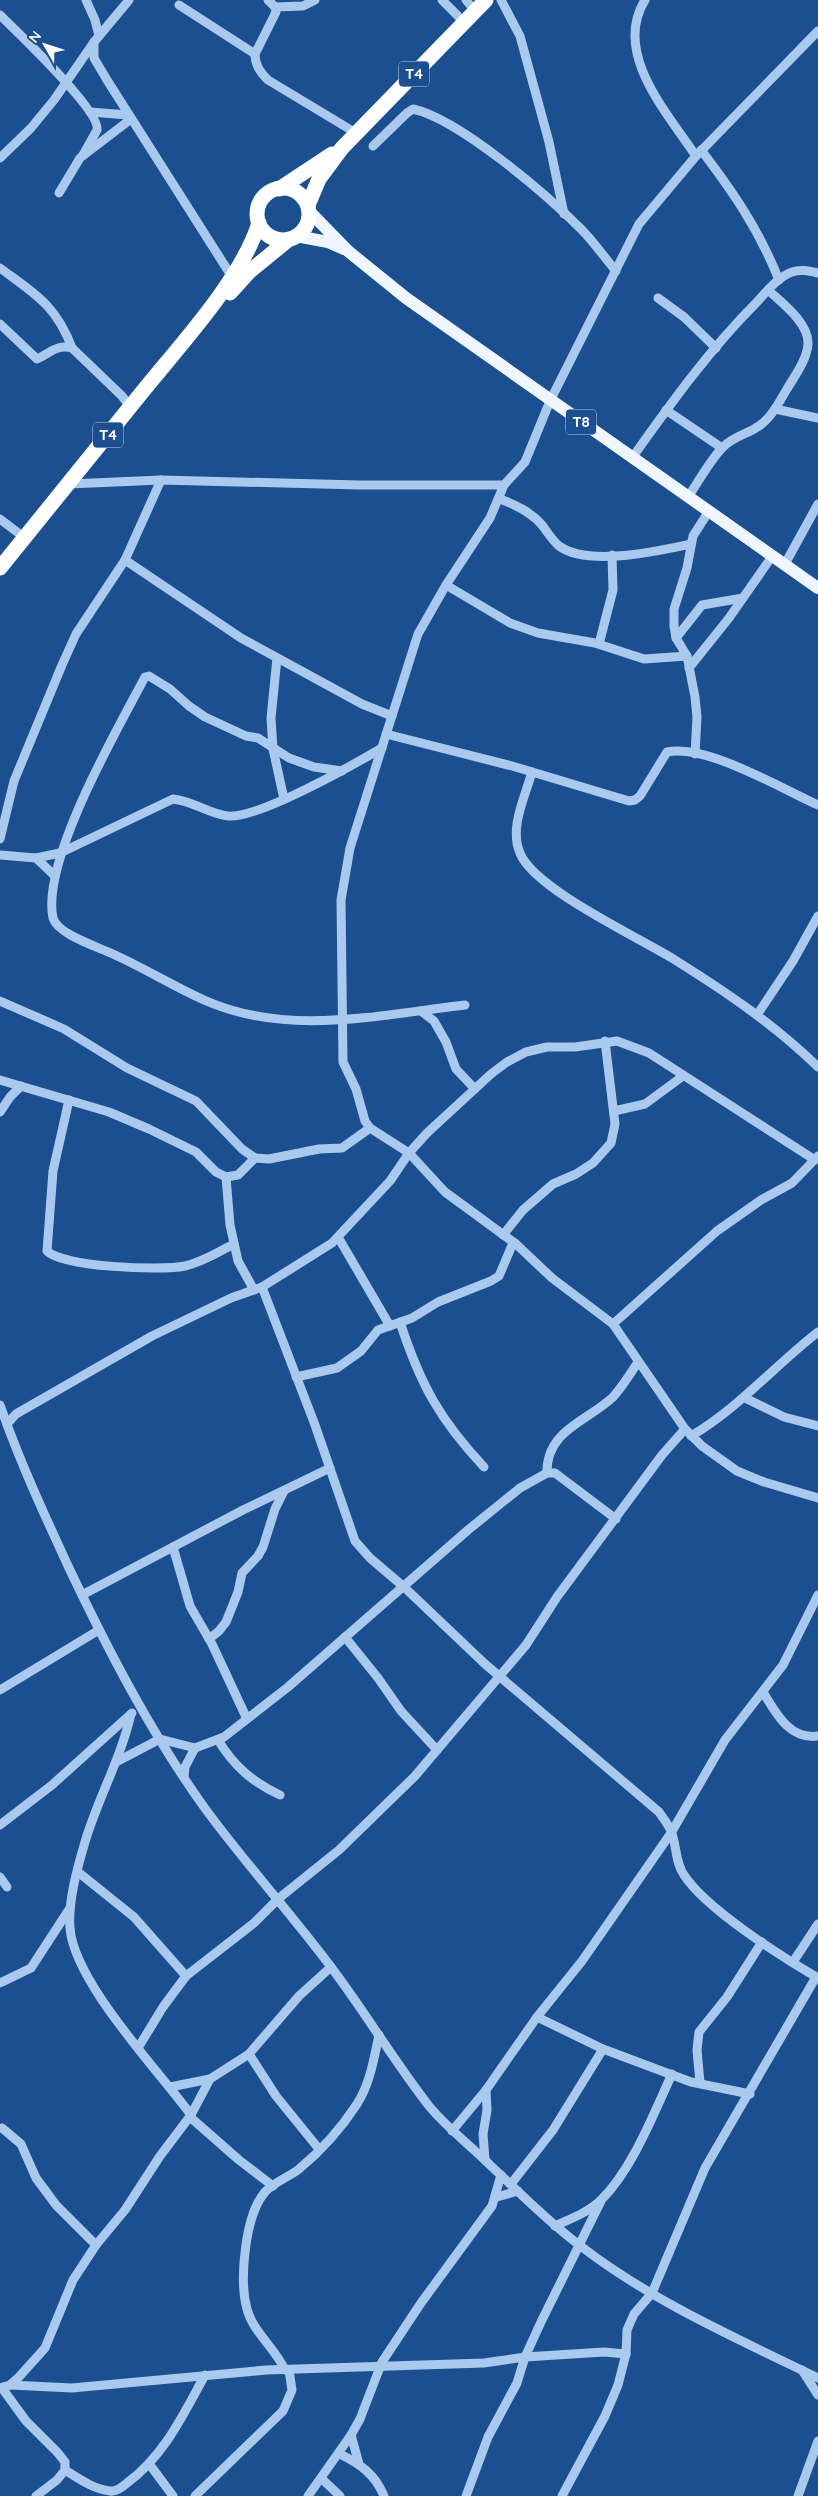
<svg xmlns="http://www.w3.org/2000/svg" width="818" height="2496" font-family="Quicksand,sans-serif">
<rect width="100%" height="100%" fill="#1b4f8f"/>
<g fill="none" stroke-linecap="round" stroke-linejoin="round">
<g stroke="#a9c9ee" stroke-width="9">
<polyline points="86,0 95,20 99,36"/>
<path d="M268 0 275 7 276 12 255 54C255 65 260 72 268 80L356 133"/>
<polyline points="442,0 464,22"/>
<polyline points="466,0 475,11"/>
<polyline points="501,0 520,36 549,142 564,214"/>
<path d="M645 0C612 53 668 114 696 156"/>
<polyline points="179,5 255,54"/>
<polyline points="275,7 303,6 315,0"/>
<path d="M0 15C17 32 101 111 97 130L83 155"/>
<polyline points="94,42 94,58 107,80 232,277"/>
<polyline points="90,112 128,115"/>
<path d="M373 146 407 113 413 109C459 119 547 195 581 229 594 242 604 257 616 271"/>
<path d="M701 150C734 193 759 230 779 280"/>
<polyline points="0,158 31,128 54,100 94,42 129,0"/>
<polyline points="59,193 80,158 131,119"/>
<path d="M0 268C35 294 56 305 72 348"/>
<polyline points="658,298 684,317 716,348"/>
<path d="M0 324 37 359C50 353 57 344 72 348L122 396 130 407"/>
<polyline points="775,409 818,418"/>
<polyline points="666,410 722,448"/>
<path d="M632 458C671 403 710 349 757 302 767 291 778 277 792 272 801 269 809 271 818 273"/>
<polyline points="69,484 161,480 359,485 504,485 525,462 550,401 639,224 696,156 818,31"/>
<polyline points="504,485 490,518 446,585 418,634 350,848 341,900 343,1062 356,1089 365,1121 370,1128 409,1153 445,1192 516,1244 552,1278 613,1324 685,1429 702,1446 737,1471 764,1482 818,1498"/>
<path d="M688 497C699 481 710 460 723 447 734 436 748 434 759 426 772 417 779 402 787 389 794 377 807 360 808 344 809 323 782 303 768 290"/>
<path d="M500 499C516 505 531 512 542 525 548 533 552 540 559 546 588 567 658 551 691 544"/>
<polyline points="0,519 25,538"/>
<polyline points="125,560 241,638 362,704 392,716"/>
<polyline points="785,564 818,504"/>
<polyline points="446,585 510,623 538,633 595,643 644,659 687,656"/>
<polyline points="676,638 702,605 743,598"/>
<polyline points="599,644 613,590 612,555"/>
<polyline points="277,658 271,718 273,749 284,799"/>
<polyline points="689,668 729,618 773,555"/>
<path d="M386 734 512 766 629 801 635 800 640 796 667 752C707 744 780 788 818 805"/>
<polyline points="695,754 697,717 695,697 687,656 676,638 674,626 674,609 687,568 693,536 709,511"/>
<path d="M342 771 314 767 289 758 258 738 246 736 205 717 189 706 170 689 149 676 145 677C117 730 41 861 53 918 57 934 98 947 113 954 144 968 173 986 204 1000 287 1037 378 1015 465 1005"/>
<path d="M532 772C525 797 509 828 520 853 534 889 638 937 675 960 726 992 775 1025 818 1067"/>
<polyline points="0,839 14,781 62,665 76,634 125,560 161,480"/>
<path d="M0 855 36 858 60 853 173 799C193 801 209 814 228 816 258 819 353 765 382 748"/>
<polyline points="36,858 55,876"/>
<polyline points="0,1001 64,1029 127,1068 196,1101 242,1149 255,1158 269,1159 319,1149 342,1148 370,1128"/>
<polyline points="421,1011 434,1021 446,1042 456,1069 475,1089"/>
<polyline points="757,1015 793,961 818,916"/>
<polyline points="0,1080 109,1112 149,1129 196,1152 216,1172 226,1177 238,1175 255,1158"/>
<path d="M69 1100 53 1171 47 1251C63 1267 161 1271 185 1266 203 1262 218 1252 234 1244"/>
<polyline points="614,1111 645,1104 683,1076"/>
<polyline points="0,1112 10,1097 21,1086"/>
<polyline points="226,1177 230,1225 238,1261 254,1290"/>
<polyline points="503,1235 523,1210 553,1184 576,1174 593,1163 611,1143 615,1124 605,1041"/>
<polyline points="338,1237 390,1326"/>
<path d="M262 1287 315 1425 355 1541 370 1558 404 1587 485 1664 659 1812C663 1818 668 1824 671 1831 677 1846 675 1862 684 1875 706 1909 782 1957 818 1978"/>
<path d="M400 1322C420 1384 440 1420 484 1467"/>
<polyline points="613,1324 717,1231 761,1200 792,1183 818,1156"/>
<polyline points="296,1377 337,1368 361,1351 378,1330 412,1318 438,1302 491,1281 499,1276 513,1243"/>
<polyline points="745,1398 784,1417 818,1426"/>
<path d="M0 1405C19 1460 44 1514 69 1568 108 1650 151 1733 204 1807 244 1862 290 1912 331 1967 365 2012 394 2061 429 2106 447 2128 470 2145 490 2165 519 2192 546 2220 578 2244 651 2301 736 2338 818 2378"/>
<polyline points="7,1424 16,1414 152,1336 231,1298 262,1287 332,1243 390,1181 409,1153 427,1133 491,1074 507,1062 526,1052 547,1047 575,1047 617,1041 649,1053 815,1160"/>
<path d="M691 1436C740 1407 774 1366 818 1332"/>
<path d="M547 1473C546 1430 588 1421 613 1397 623 1386 630 1374 638 1362"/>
<polyline points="173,1547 190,1606 212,1644 247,1719"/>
<polyline points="82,1595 243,1510 330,1468"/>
<polyline points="345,1637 378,1678 401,1711 437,1750"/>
<polyline points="209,1639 219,1631 226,1622 238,1592 242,1573 258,1556 263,1547 275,1509 284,1491"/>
<polyline points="0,1690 99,1630"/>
<path d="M763 1692C776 1713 789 1740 818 1736"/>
<path d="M131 1714C120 1761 98 1798 85 1842 77 1869 68 1901 70 1928 74 1982 158 2070 191 2115"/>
<path d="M218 1740C234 1766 252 1782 280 1795"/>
<polyline points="118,1761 160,1739 195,1748 224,1737 288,1687 468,1530 520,1488 547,1473 555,1473 616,1519"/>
<polyline points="184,1777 185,1767 195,1748"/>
<polyline points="0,1825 52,1785 132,1713"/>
<polyline points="78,1872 134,1917 186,1976"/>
<polyline points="0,1877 7,1887"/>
<polyline points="793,1962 818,1924"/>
<polyline points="0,1983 31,1968 70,1908"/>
<polyline points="537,2017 603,2049 691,2082 750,2094"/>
<polyline points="138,2048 163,2007 186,1976 254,1923 278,1899 339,1850 415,1776 526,1645 557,1597 662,1455 685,1429"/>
<polyline points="249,2054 276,2096 319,2149"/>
<polyline points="700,2083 697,2050 699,2032 727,1997 762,1942"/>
<polyline points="170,2087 210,2079"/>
<polyline points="190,2117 239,2160 273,2186"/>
<polyline points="2,2128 21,2144 36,2178 56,2205 96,2245"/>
<polyline points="452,2131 486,2090 537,2017 582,1961 671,1833 725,1740 783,1665 818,1595"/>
<polyline points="485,2160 483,2134 487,2110 486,2090"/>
<polyline points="511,2184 553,2130 603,2049"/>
<polyline points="497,2197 518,2191"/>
<path d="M555 2226C570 2219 589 2212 601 2200 632 2170 654 2113 672 2074"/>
<path d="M285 2370C275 2348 253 2332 247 2309 239 2280 245 2215 265 2192 274 2182 289 2177 299 2169 321 2151 342 2127 357 2104 370 2084 374 2058 379 2035"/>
<polyline points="802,2370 818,2395"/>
<polyline points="10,2385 72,2388 266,2370 484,2363 525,2357 604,2352 626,2354"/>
<polyline points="0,2388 10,2385 18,2378 45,2348 73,2280 96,2245 125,2210 160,2156 191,2115 210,2079 249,2054 299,1996 331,1967"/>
<polyline points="2,2388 26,2421 58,2453 65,2462 65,2470 57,2480 36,2496"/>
<polyline points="351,2435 359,2464"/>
<path d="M340 2454C360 2464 375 2474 384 2496"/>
<polyline points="150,2465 173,2496"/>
<path d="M65 2470C78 2478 93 2489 110 2491 116 2492 122 2487 127 2483 164 2456 183 2415 205 2375"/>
<polyline points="322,2479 340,2496"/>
<polyline points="195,2496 283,2411 292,2390 289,2370"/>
<polyline points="308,2496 351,2435 360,2419 382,2362 421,2303 492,2206 501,2175"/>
<polyline points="466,2496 488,2437 517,2383 525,2357 541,2322 601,2201"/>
<polyline points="562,2496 605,2416 618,2385 626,2354 627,2330 634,2314 652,2293 705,2168 816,1977"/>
<polyline points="798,2496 818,2441"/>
</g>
<g stroke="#f0f6ff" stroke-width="12">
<polyline points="309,211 348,251 406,298 818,588"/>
<polyline points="296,236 328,242 344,249"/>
</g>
<g stroke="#fff" stroke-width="15">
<circle cx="283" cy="214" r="26"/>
<polyline points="279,189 332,154"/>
<polyline points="308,205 319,179 342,148 486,0"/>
<polyline points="230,293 249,272 288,240"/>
<path d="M0 568C48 509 95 450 143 391 181 344 241 280 259 223"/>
</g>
</g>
<g text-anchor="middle" stroke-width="4" stroke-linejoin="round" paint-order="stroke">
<g fill="#1b4f8f" stroke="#bbcadd" stroke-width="1">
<rect x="399" y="61.5" width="30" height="25" rx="4"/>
<rect x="566" y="409.5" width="30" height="25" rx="4"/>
<rect x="93" y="422.5" width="30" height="25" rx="4"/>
</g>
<g font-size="15" font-weight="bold" fill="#fff">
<text x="414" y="79">T4</text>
<text x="581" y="427">T8</text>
<text x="108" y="440">T4</text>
</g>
</g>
<g transform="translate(45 45) rotate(309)" stroke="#1b4f8f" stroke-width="4" paint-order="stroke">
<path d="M0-4L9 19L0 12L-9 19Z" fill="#ffffff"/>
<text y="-8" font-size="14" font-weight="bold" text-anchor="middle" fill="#ffffff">N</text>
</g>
</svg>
